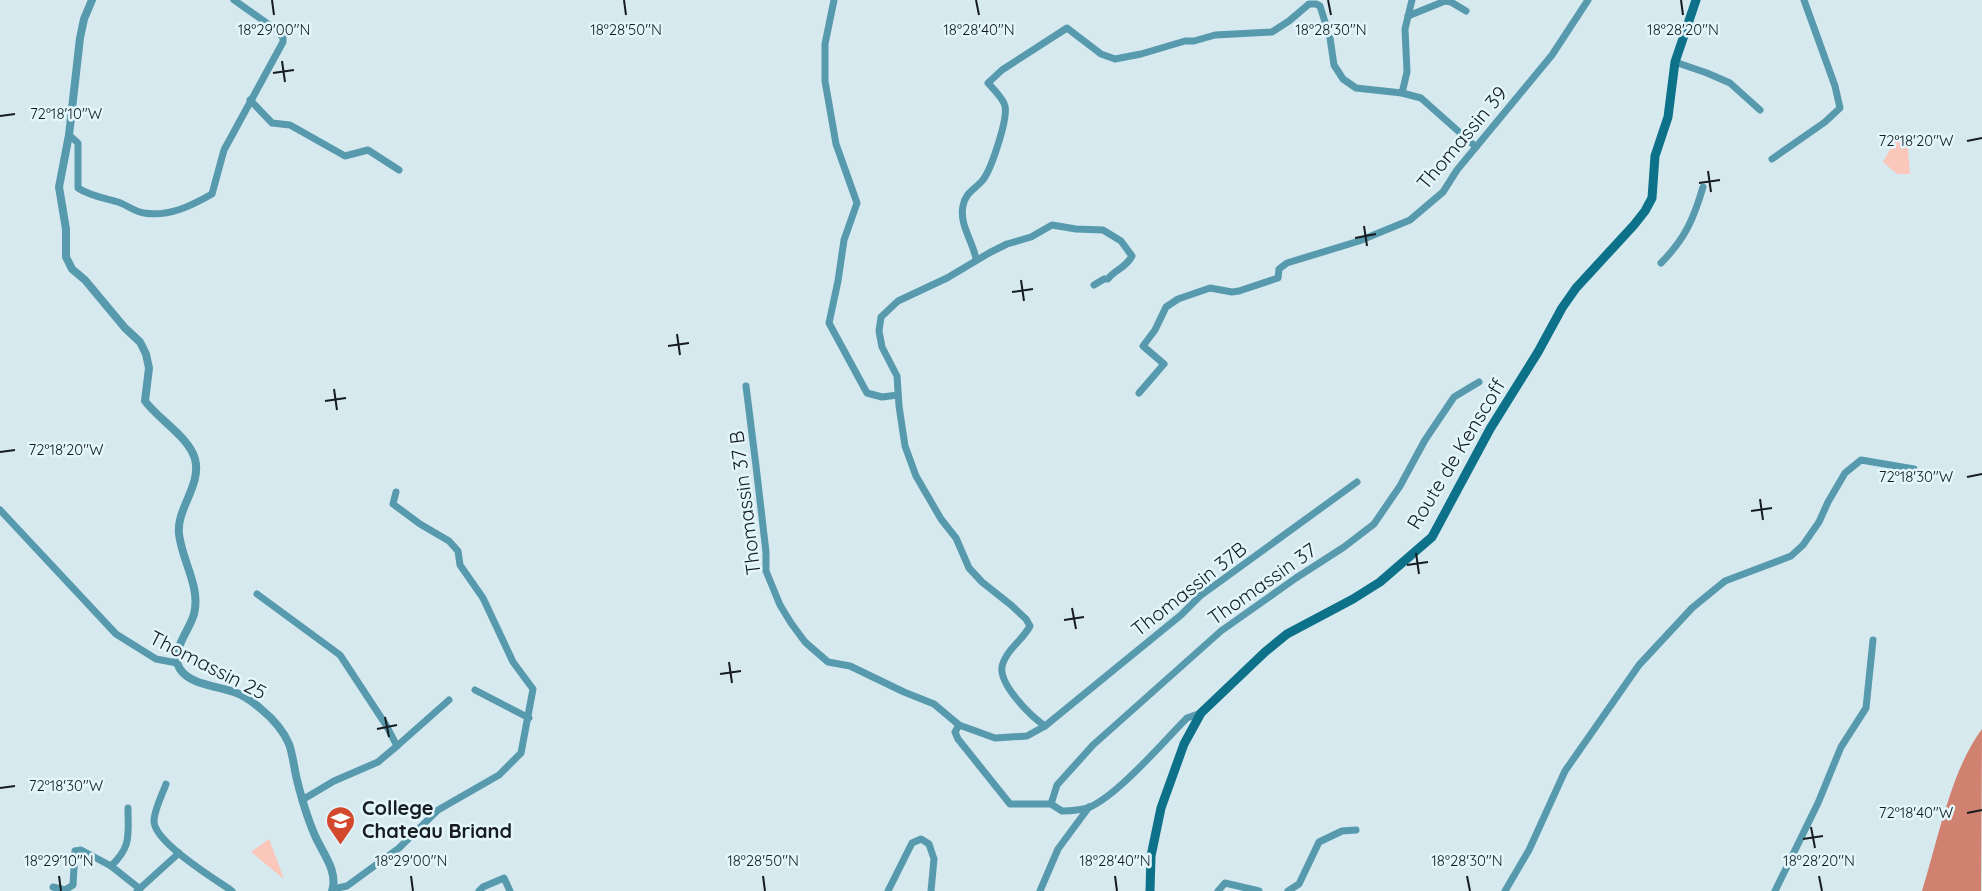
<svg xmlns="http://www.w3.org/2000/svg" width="1982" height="891" font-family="Quicksand,sans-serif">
<rect width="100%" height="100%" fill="#d6e9ef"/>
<g fill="#fbc7bb">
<polygon points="1896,139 1907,139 1910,174 1897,174 1883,162"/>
<polygon points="269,839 284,879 251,852"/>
</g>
<path fill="#d1816f" d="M1982 729 1981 891H1922C1938 840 1951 770 1982 729Z"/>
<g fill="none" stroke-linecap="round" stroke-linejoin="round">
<g stroke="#579aae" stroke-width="7">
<polyline points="834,0 825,44 825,81 836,144 857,203 844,240 838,281 829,323 867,393 882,397 898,395"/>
<polyline points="1408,16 1445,1 1451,2 1466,11"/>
<polyline points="1675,62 1707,73 1730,83 1760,110"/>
<polyline points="1402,93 1407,72 1405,29 1412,0"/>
<polyline points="250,100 272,123 290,125 345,156 368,150 399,170"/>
<path d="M69 135 78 143V188C90 196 104 198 118 202 127 205 135 212 144 213 169 217 191 206 212 194L224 150 283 42V38L278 31 234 0"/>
<polyline points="1772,159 1825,122 1840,108 1835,86 1804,0"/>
<path d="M976 259C973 241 959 225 963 206 965 193 974 190 982 181 991 171 1008 119 1005 106 1003 98 994 90 988 83L1002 70 1067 28 1101 54 1115 59 1141 54 1185 41H1194L1215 35 1272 32 1289 21 1309 4H1316L1320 6 1330 38 1334 65 1343 79 1356 88 1402 93 1421 98 1476 147"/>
<path d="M1661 263C1685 239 1694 218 1703 187"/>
<path d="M746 386 756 466 766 552V571L780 605 791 623 805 642 828 662 850 666 904 692 934 704 959 725 955 732 958 739 1010 804H1051L1062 811C1071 811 1081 810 1090 807 1119 794 1163 742 1187 718L1201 713"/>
<polyline points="1139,393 1164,364 1143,346 1155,330 1166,307 1178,299 1210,288 1232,292 1239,291 1278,278 1279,269 1287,263 1359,241 1410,220 1443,192 1457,170 1552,55 1588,0"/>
<polyline points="0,510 116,634 156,659 177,663"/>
<polyline points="257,594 340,655 386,725 397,746 378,762 334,781 302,800"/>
<polyline points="475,690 529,718"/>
<path d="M959 725 995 738 1027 736 1045 726C1031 716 995 682 1003 663 1008 648 1022 641 1030 626L1026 619 1011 605 982 582 969 568 956 538 941 519 916 476 905 446 899 406 897 376 882 347 879 331 881 317 898 301 947 278 989 253 1007 244 1031 237 1052 225 1076 229 1103 230 1121 241 1132 256C1125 269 1115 269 1108 279H1104L1094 285"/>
<polyline points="1045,726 1181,615 1200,596 1357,482"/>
<polyline points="397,746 449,700"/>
<path d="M166 784C162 795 155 808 154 820 152 841 215 879 232 891"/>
<polyline points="1051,804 1057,785 1093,745 1221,631 1296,578 1344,547 1374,524 1400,486 1425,440 1454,397 1479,382"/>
<path d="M111 866C132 846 128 835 128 808"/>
<polyline points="53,887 65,890 73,885 75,851 81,850 111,866 140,889"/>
<polyline points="333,889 347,886 399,848 438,810 499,775 521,753 533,689 513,662 483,598 460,565 458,551 449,541 420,524 393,504 396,492"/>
<polyline points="137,891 179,853"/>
<polyline points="479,891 483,887 504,878 510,891"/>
<polyline points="888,891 912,843 921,839 929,844 934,859 931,891"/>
<polyline points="1040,891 1058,849 1089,807"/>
<polyline points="1218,891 1225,883 1259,891"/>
<polyline points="1288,891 1299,884 1319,842 1342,831 1356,830"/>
<polyline points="1505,891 1529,850 1565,771 1639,665 1692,608 1725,581 1791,556 1803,545 1819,522 1828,502 1845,473 1861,460 1914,469"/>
<polyline points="1775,891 1818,803 1841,747 1866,708 1873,640"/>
</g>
<path stroke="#579aae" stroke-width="8" d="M92 0 84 19 80 38 69 135 59 187 66 229V257L72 269 85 280 125 328 140 342 146 354 149 368 145 401C159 420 189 437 195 459 202 485 176 509 179 534 182 561 201 587 194 614 190 630 169 652 180 669 190 685 218 686 234 692 243 695 254 703 261 709 272 718 283 730 289 744 293 755 294 768 297 780 302 800 308 821 317 840 325 856 338 873 332 891"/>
<polyline stroke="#0c7189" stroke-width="9" points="1150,891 1151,856 1161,808 1184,744 1201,713 1265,652 1287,634 1353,599 1380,582 1432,537 1490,429 1538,352 1562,308 1576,288 1634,225 1645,211 1652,198 1655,156 1668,117 1675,62 1696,0"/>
</g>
<path fill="none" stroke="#161c1f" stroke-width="2" d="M272 0 274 15M624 0 626 15M976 0 979 15M1328 0 1331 15M1681 0 1683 15M282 61 285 82M273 73 294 70M0 116 15 114M1967 141 1982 138M1708 171 1711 192M1699 183 1720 180M1364 226 1367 246M1355 238 1376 234M1021 280 1024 301M1012 292 1033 289M677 334 680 355M668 346 689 343M334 389 337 410M325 401 346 398M0 452 15 450M1967 477 1982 474M1760 499 1763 520M1751 511 1772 508M1416 553 1419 574M1407 565 1428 562M1072 608 1076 629M1064 620 1084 617M729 662 732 683M720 674 741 671M385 717 389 737M377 729 397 725M0 788 15 786M1967 813 1982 810M1811 827 1815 848M1803 839 1823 836M59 876 61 891M411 876 413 891M763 876 765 891M1115 876 1117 891M1467 876 1470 891M1819 876 1822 891"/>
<defs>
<symbol id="school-pin" viewBox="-11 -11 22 30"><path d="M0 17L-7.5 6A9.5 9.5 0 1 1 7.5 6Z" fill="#d3482c" stroke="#e3f6fc"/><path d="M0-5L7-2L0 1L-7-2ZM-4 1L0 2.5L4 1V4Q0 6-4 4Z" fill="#fff"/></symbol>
</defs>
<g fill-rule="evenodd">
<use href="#school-pin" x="324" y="804" width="33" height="45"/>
</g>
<g text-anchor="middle" stroke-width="5" stroke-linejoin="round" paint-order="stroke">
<g font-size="20" fill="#161c1f" stroke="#e3f6fc">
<text transform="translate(1462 138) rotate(-50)" y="7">Thomassin 39</text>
<text transform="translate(1456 454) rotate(-59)" y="7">Route de Kenscoff</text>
<text transform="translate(745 503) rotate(-97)" y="7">Thomassin 37 B</text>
<text transform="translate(1262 584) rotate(-35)" y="7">Thomassin 37</text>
<text transform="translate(1189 589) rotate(-38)" y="7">Thomassin 37B</text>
<text transform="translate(208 665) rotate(27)" y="7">Thomassin 25</text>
</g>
<g font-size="20" font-weight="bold" fill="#161c1f" stroke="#e3f6fc" text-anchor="start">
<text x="362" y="815">College<tspan x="362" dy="23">Chateau Briand</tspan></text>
</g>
</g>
<g font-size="15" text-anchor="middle" fill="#161c1f" stroke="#e3f6fc" stroke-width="5" stroke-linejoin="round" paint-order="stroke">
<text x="274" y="35">18°29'00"N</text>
<text x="626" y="35">18°28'50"N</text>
<text x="979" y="35">18°28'40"N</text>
<text x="1331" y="35">18°28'30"N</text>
<text x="1683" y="35">18°28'20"N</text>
<text x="66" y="119">72°18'10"W</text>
<text x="1916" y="146">72°18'20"W</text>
<text x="66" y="455">72°18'20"W</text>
<text x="1916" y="482">72°18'30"W</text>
<text x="66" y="791">72°18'30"W</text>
<text x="1916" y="818">72°18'40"W</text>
<text x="59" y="866">18°29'10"N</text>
<text x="411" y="866">18°29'00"N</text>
<text x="763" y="866">18°28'50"N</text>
<text x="1115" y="866">18°28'40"N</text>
<text x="1467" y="866">18°28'30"N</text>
<text x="1819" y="866">18°28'20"N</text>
</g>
</svg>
